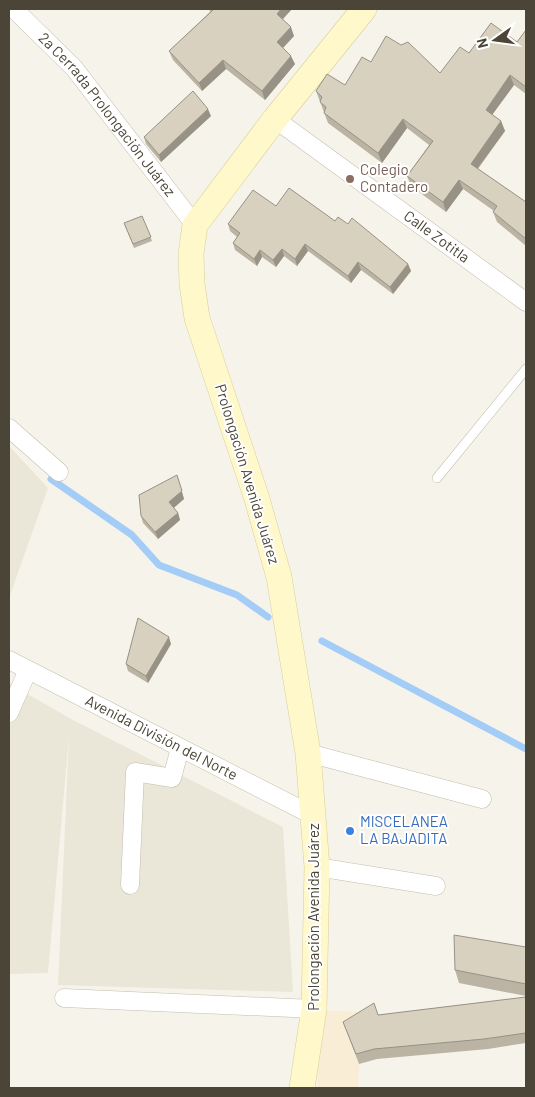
<svg xmlns="http://www.w3.org/2000/svg" width="535" height="1097" font-family="Barlow,sans-serif">
<rect width="100%" height="100%" fill="#f6f4ea"/>
<g fill="#eae7d8">
<polygon points="9,446 48,488 9,598"/>
<polygon points="9,683 71,719 283,827 293,992 58,985 69,737 48,973 9,974"/>
</g>
<polygon fill="#f9edd5" points="314,1010 362,1012 358,1088 318,1088"/>
<g fill="none" stroke-linecap="round" stroke-linejoin="round">
<g stroke="#a3ccf6" stroke-width="7">
<polyline points="51,479 132,535 159,565 237,595 268,617"/>
<polyline points="322,641 526,749"/>
</g>
<defs>
<polyline id="lane" points="437,478 526,369"/>
<g id="street">
<path id="s1" d="M14 9 74 68 195 225"/>
<path id="s2" d="M275 119 526 302"/>
<polyline points="9,428 59,472"/>
<path id="s3" d="M9 660 314 816"/>
<polyline points="9,713 28,670"/>
<polyline points="308,753 482,799"/>
<polyline points="317,867 436,886"/>
<polyline points="130,885 135,772 172,778 180,748"/>
<polyline points="64,998 314,1009"/>
</g>
<polyline id="secondary" points="302,1088 314,1009 317,867 308,753 279,577 257,499 197,318 192,284 191,254 195,225 275,119 364,9"/>
</defs>
<use href="#lane" stroke="#c3bdac" stroke-width="10"/>
<use href="#street" stroke="#c3bdac" stroke-width="19"/>
<use href="#secondary" stroke="#d9ce97" stroke-width="26"/>
<use href="#lane" stroke="#fff" stroke-width="9"/>
<use href="#street" stroke="#fff" stroke-width="18"/>
<use href="#secondary" stroke="#fff8cb" stroke-width="25"/>
</g>
<g fill="#bbb4a4">
<polygon points="209,9 292,9 283,19 294,36 283,48 295,64 265,100 226,69 202,91 173,60 169,51 210,12"/>
<polygon points="526,30 526,94 514,85 492,115 501,121 505,131 478,169 526,202 526,246 497,222 493,212 494,211 463,189 446,212 411,186 407,176 429,145 407,128 382,163 328,123 316,91 345,85 371,62 440,73 469,53 517,42"/>
<polygon points="211,116 161,162 146,144 144,137"/>
<polygon points="276,206 348,224 408,264 411,271 393,294 361,270 351,283 308,251 297,266 284,256 276,267 262,257 257,266 235,250 233,243 237,237 230,231 228,224"/>
<polygon points="142,216 152,241 134,248 124,223"/>
<polygon points="179,482 184,499 174,508 178,513 180,520 158,539 143,523 141,516"/>
<polygon points="171,644 148,683 128,671 126,664"/>
<polygon points="526,947 526,996 459,983 455,970"/>
<polygon points="526,997 526,1043 488,1049 377,1059 359,1064 343,1022 378,1015"/>
</g>
<g fill="#989286">
<polygon points="281,9 292,9 280,22 277,14"/>
<polygon points="291,27 294,36 280,51 277,42"/>
<polygon points="291,56 295,64 265,100 262,91"/>
<polygon points="223,60 226,69 202,91 199,83"/>
<polygon points="510,75 514,85 489,119 486,110"/>
<polygon points="208,109 211,116 161,162 159,155"/>
<polygon points="403,119 407,128 382,163 378,153"/>
<polygon points="501,121 505,131 474,173 471,164"/>
<polygon points="459,180 463,189 446,212 443,202"/>
<polygon points="305,244 308,251 297,266 295,259"/>
<polygon points="282,249 284,256 276,267 273,260"/>
<polygon points="260,250 262,257 257,266 254,259"/>
<polygon points="358,262 361,270 351,283 348,276"/>
<polygon points="408,264 411,271 393,294 390,287"/>
<polygon points="177,475 184,499 172,509 169,502"/>
<polygon points="178,513 180,520 158,539 155,532"/>
<polygon points="169,637 171,644 148,683 146,676"/>
</g>
<g fill="#d9d1bf" stroke="#989286">
<polygon points="212,9 281,9 277,14 291,27 277,42 291,56 262,91 223,60 199,83 169,51 213,10"/>
<polygon points="491,23 517,42 526,30 526,87 510,75 486,110 501,121 471,164 526,202 526,239 493,212 497,206 459,180 443,202 407,176 433,141 403,119 378,153 324,113 326,107 320,102 322,97 316,91 327,74 345,85 362,57 371,62 386,36 401,45 408,42 440,73 460,47 469,53"/>
<polygon points="193,91 208,109 159,155 144,137"/>
<polygon points="289,188 335,221 338,217 348,224 352,218 408,264 390,287 358,262 348,276 305,244 295,259 282,249 273,260 260,250 254,259 233,243 240,233 228,224 253,190 276,206"/>
<polygon points="142,216 151,237 133,244 124,223"/>
<polygon points="177,475 182,491 169,502 178,513 155,532 141,516 139,495"/>
<polygon points="138,618 169,637 146,676 126,664"/>
<polygon points="454,935 526,947 526,984 455,970"/>
<polygon points="526,997 526,1033 484,1039 374,1049 356,1054 343,1022 374,1003 378,1015"/>
</g>
<circle fill="#8d6e63" stroke="#fff" stroke-width="2" cx="350" cy="179" r="5"/>
<circle fill="#3f7fe0" stroke="#fff" stroke-width="2" cx="350" cy="831" r="5"/>
<g text-anchor="middle" stroke-width="4" stroke-linejoin="round" paint-order="stroke">
<g font-size="15" fill="#4b4537" stroke="#fff">
<text dy="5" stroke="none"><textPath href="#s1" startOffset="141">2a Cerrada Prolongación Juárez</textPath></text>
<text dy="5" stroke="none"><textPath href="#s2" startOffset="200">Calle Zotitla</textPath></text>
<text transform="translate(247 474) rotate(73)" y="5">Prolongación Avenida Juárez</text>
<text dy="5" stroke="none"><textPath href="#s3" startOffset="171">Avenida División del Norte</textPath></text>
<text transform="translate(314 917) rotate(-90)" y="5">Prolongación Avenida Juárez</text>
</g>
<g font-size="15" fill="#785e54" stroke="#fff" text-anchor="start">
<text x="360" y="175">Colegio<tspan x="360" dy="17">Contadero</tspan></text>
</g>
<g font-size="15" fill="#366cbe" stroke="#fff" text-anchor="start">
<text x="360" y="827">MISCELANEA<tspan x="360" dy="17">LA BAJADITA</tspan></text>
</g>
</g>
<rect width="535" height="1097" fill="none" stroke="#4b4537" stroke-width="20"/>
<g transform="translate(495 40) rotate(256)" stroke="#ffffff" stroke-width="4" paint-order="stroke">
<path d="M0-4L9 19L0 12L-9 19Z" fill="#4b4537"/>
<text y="-8" font-size="14" font-weight="bold" text-anchor="middle" fill="#4b4537">N</text>
</g>
</svg>
